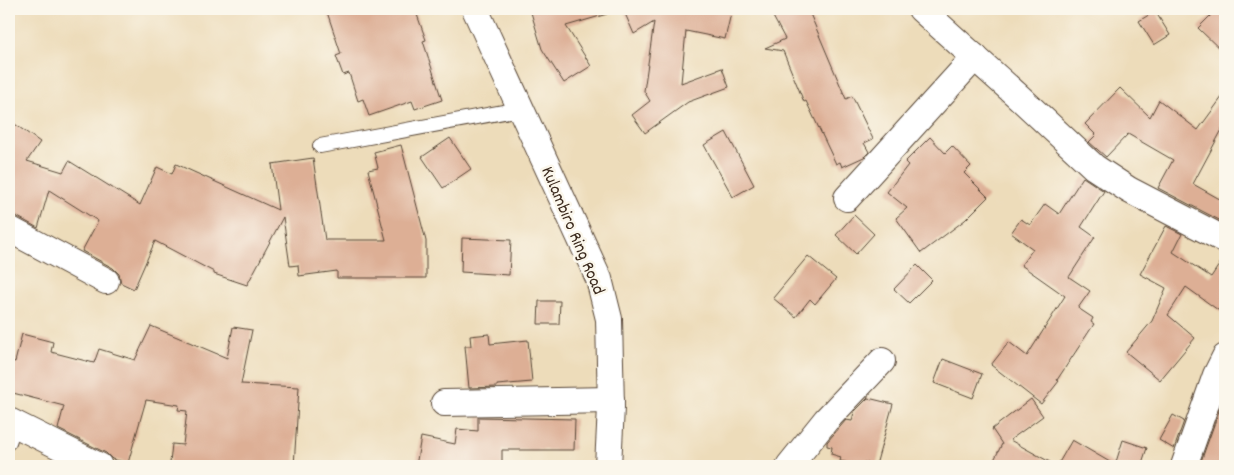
<svg xmlns="http://www.w3.org/2000/svg" width="1234" height="475" font-family="Dekko,sans-serif">
<rect width="100%" height="100%" fill="#fbf7ec"/>
<filter id="ink" filterUnits="userSpaceOnUse"><feTurbulence type="fractalNoise" baseFrequency=".02" numOctaves="2"/><feDisplacementMap in="SourceGraphic" scale="10" xChannelSelector="R" yChannelSelector="G"/><feConvolveMatrix kernelMatrix="1 2 1 2 8 2 1 2 1" color-interpolation-filters="sRGB"/></filter>
<filter id="wash" filterUnits="userSpaceOnUse"><feTurbulence type="fractalNoise" baseFrequency=".0096" numOctaves="4" result="noise"/><feDisplacementMap in="SourceGraphic" scale="20" xChannelSelector="R" yChannelSelector="G"/><feGaussianBlur stdDeviation="1.12" result="paint"/><feColorMatrix in="noise" values="0 0 0 0 0 0 0 0 0 0 0 0 0 0 0 0 0 1.4 0 .05"/><feComposite in="paint" operator="in"/></filter>
<g filter="url(#wash)">
<rect width="100%" height="100%" fill="#eddcba"/>
<g id="blocks">
<g fill="#ddaf95">
<polygon points="326,9 415,9 426,40 423,41 442,100 415,109 412,101 369,116 363,99 358,101 349,73 343,75 336,56 341,54"/>
<polygon points="530,9 606,9 607,14 566,26 591,66 564,83 542,49"/>
<polygon points="623,9 732,9 725,39 686,31 681,83 722,68 729,87 688,102 645,133 632,115 650,101 644,91 654,22 634,34"/>
<polygon points="769,9 808,9 846,99 852,96 873,139 864,143 869,152 864,157 842,167 840,162 836,164 806,101 804,102 783,51 765,48 785,39"/>
<polygon points="1217,9 1225,9 1225,54 1198,28"/>
<polygon points="1155,11 1170,35 1154,45 1139,21"/>
<polygon points="1120,88 1150,117 1159,100 1198,130 1225,93 1225,124 1193,184 1225,202 1225,223 1158,188 1173,160 1128,134 1106,157 1089,142 1096,135 1085,124"/>
<polygon points="9,120 40,142 27,161 63,172 69,161 140,205 157,167 172,174 176,164 278,210 272,164 313,158 325,240 386,240 368,170 378,168 374,152 401,145 426,241 426,278 337,278 337,271 299,276 298,265 290,266 283,217 247,285 214,274 214,272 155,241 134,289 121,283 119,274 113,268 82,251 98,221 49,190 38,228 16,216 9,214"/>
<polygon points="726,132 754,185 733,197 704,145"/>
<polygon points="930,137 945,153 952,146 971,166 964,173 988,197 965,220 921,253 896,218 907,208 887,192 908,165 905,162"/>
<polygon points="450,138 471,169 443,188 422,157"/>
<polygon points="1083,177 1104,191 1081,227 1095,237 1069,277 1090,291 1078,308 1093,318 1091,322 1094,324 1057,380 1059,381 1041,404 991,365 1009,342 1027,356 1065,296 1021,265 1033,249 1011,233 1021,219 1030,225 1045,204 1059,214"/>
<polygon points="854,215 874,234 856,254 836,235"/>
<polygon points="1166,226 1182,234 1173,252 1211,277 1225,256 1225,315 1186,287 1168,315 1195,338 1160,380 1126,352 1152,321 1166,288 1140,274"/>
<polygon points="462,238 511,240 509,275 461,272"/>
<polygon points="808,256 836,279 815,304 810,299 796,317 773,298"/>
<polygon points="917,265 932,280 909,303 894,289"/>
<polygon points="539,301 560,301 559,324 538,324"/>
<polygon points="151,326 227,358 233,327 252,330 241,384 299,387 294,466 184,466 184,464 170,463 172,444 183,445 187,411 178,410 179,405 146,400 128,463 112,459 106,453 58,429 64,406 9,392 9,360 15,362 22,334 53,342 51,352 94,363 99,349 135,360"/>
<polygon points="489,334 490,344 528,340 532,382 497,385 497,387 469,388 465,346 471,346 470,336"/>
<polygon points="943,359 982,374 973,398 934,383"/>
<polygon points="1225,394 1225,466 1204,466 1200,464"/>
<polygon points="868,398 893,404 876,465 864,462 864,466 840,461 841,457 831,454 832,447 827,446 827,442 846,420 852,421 854,412"/>
<polygon points="1031,399 1043,416 1010,440 1057,466 1072,440 1115,465 1123,440 1147,448 1141,466 991,466 1002,444 992,429"/>
<polygon points="1173,415 1184,421 1174,449 1159,440"/>
<polygon points="478,417 575,419 574,450 502,450 502,466 416,466 421,437 455,444 457,429 478,431"/>
</g>
</g>
</g>
<g filter="url(#ink)">
<use href="#blocks" fill-opacity="0" stroke="#564535" stroke-width="1"/>
<g fill="none" stroke-linecap="round" stroke-linejoin="round">
<defs>
<g id="lane">
<polyline points="320,146 520,109"/>
<polyline points="9,442 15,425"/>
</g>
<g id="street">
<polyline points="475,9 599,279 609,319 611,407 608,466"/>
<polyline points="921,9 1019,97 1094,167 1129,190 1225,240"/>
<polyline points="847,198 975,57"/>
<polyline points="9,229 106,281"/>
<polyline points="444,403 611,400"/>
<polyline points="9,421 99,466"/>
<polyline points="789,466 826,420 882,361"/>
<polyline points="1184,466 1216,375 1225,357"/>
</g>
</defs>
<use href="#lane" stroke="#564535" stroke-width="16"/>
<use href="#street" stroke="#564535" stroke-width="28"/>
<use href="#lane" stroke="#fff" stroke-width="14"/>
<use href="#street" stroke="#fff" stroke-width="26"/>
</g>
</g>
<g text-anchor="middle" stroke-width="5" stroke-linejoin="round" paint-order="stroke">
<g font-size="18" fill="#3b2a1e" stroke="#fbf7ec">
<text transform="translate(574 230) rotate(67)" y="6">Kulambiro Ring Road</text>
</g>
</g>
<rect width="1234" height="475" fill="none" stroke="#fbf7ec" stroke-width="30"/>
</svg>
